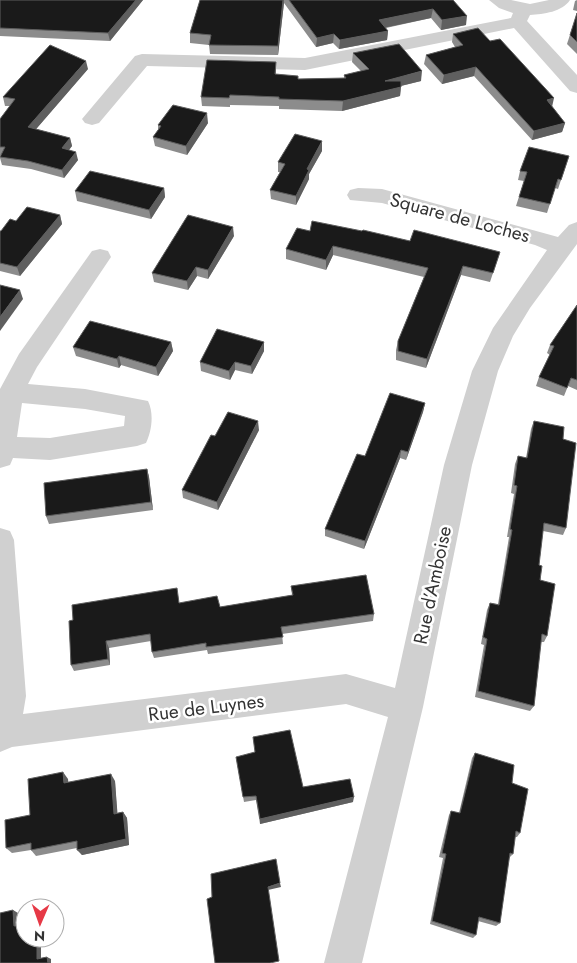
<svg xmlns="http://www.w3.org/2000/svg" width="577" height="963" font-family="Jost,sans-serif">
<rect width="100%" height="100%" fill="#fff"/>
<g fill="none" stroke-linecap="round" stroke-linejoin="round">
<g fill="#d0d0d0" fill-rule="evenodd">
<path d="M489 0H511L530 4 549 0H570C562 12 544 14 530 15L527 21 577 75V93L570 91 514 28 305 70 147 66 99 123 92 125 85 123 82 119 135 56 142 54 305 58 511 18 513 13 499 8Z"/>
<polygon points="358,188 382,189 558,237 569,225 577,222 577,244 530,308 513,336 498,371 472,465 423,707 362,963 324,963 388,717 346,704 12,747 0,752 0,528 10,531 14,540 26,696 23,714 346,674 395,688 444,465 472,371 493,328 547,250 535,245 382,203 350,200 347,195 350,190"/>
<path d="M100 249 108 251 111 257 37 367 28 384 85 389 148 401C154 413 152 431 146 443L137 446 50 460 13 458 10 465 0 468V389L19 354 92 251ZM22 403 85 409 125 416 124 426 50 438 17 437Z"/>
</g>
</g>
<g fill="#8c8c8c">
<polygon points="0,0 143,0 110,41 0,36"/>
<polygon points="200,0 453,0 466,25 441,30 431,18 386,28 388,31 387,40 339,49 333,43 316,47 284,3 278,55 210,54 209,45 190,43 190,33"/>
<polygon points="577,0 577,11 573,10 575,1"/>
<polygon points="577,13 577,54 567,44"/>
<polygon points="453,34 490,41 552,107 565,123 562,132 532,140 474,76 442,84 424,64 426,55 455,47 452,42"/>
<polygon points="353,53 421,81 401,86 400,96 342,111 279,109 279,106 230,105 230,107 202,106 201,97 276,62 276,74 298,79 344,78 344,75 361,71 352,62"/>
<polygon points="88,69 36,129 70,138 72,146 69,150 78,160 64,178 31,169 2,165 0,158 1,155 0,155 0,119 10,106 5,106 3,97"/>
<polygon points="208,123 187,155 155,146 153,137 158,130 158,125"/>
<polygon points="322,151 309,174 309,179 296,205 271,199 270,190 280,172 278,172 278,162"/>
<polygon points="569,156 558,189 555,188 547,213 516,206 524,181 518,180 520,171"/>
<polygon points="164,188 165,197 151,219 77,201 75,191"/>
<polygon points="60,215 62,224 20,276 0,271 0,231 1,231 16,221"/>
<polygon points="310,231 410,241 500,252 490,282 461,275 426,368 396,360 396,350 398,341 424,277 333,255 326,270 286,259 286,249"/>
<polygon points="234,236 208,279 197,276 188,290 154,282 152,273"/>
<polygon points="577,305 577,390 568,386 564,396 536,386 539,377 550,355 547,353 550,345"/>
<polygon points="171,342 173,351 158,376 121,365 119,368 76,356 73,347"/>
<polygon points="264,342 264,351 252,374 235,370 230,380 201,371 200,362"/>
<polygon points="425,403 423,412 406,460 400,458 364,549 325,536 325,529 365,456"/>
<polygon points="534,421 563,439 566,528 563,535 543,531 539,565 547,636 544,642 541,642 534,706 530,711 475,697 484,645 481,644 487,610 490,603 498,604 509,537 507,537 514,494 511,493 515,464 518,456 526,458 531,429"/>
<polygon points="259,430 218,510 183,498 182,490 215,436"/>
<polygon points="147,469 149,477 153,510 49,524 46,516"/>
<polygon points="291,586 374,614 373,621 282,634 283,644 208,654 207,650 154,658 152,652 151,641 109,648 110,665 74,671 71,665 69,621 180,603 220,607 292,595"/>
<polygon points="475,753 512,783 520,833 517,837 515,837 513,854 509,858 500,923 496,926 478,921 476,935 473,938 430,924 443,858 439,857 449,815 451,811 459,813 472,758"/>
<polygon points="236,757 303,787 353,802 260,824 256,800 244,802"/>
<polygon points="68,779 68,782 115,781 117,813 123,812 127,818 129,845 82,855 77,848 36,856 31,850 12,853 6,848 30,815"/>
</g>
<g fill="#5f5f5f">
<polygon points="136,0 143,0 110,41 108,33"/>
<polygon points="283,0 284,0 284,3 278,55 278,46"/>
<polygon points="433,9 431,18 378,29 379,20"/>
<polygon points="467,16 466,25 441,30 442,20"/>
<polygon points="388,31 387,40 339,49 340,40"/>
<polygon points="334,34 333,43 316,47 317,38"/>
<polygon points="86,61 88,69 31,135 28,127"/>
<polygon points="476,67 474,76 442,84 444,75"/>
<polygon points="422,71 421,81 384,90 385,81"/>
<polygon points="401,87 400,96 342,111 343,101"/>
<polygon points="554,98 552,107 547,100"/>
<polygon points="207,113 208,123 187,155 186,146"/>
<polygon points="565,123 562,132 532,140 534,131"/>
<polygon points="70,138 72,146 64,156 62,148"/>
<polygon points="322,141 322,151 309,174 309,179 296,205 296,196 307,169"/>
<polygon points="76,152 78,160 64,178 62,170"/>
<polygon points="164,188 165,197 151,219 149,210"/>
<polygon points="60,215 62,224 20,276 17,267"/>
<polygon points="233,227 234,236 208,279 208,270"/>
<polygon points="333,246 333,255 326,270 326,260"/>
<polygon points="463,266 461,275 426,368 427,359"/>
<polygon points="196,267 197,276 188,290 187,281"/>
<polygon points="20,290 23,299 0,331 0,317"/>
<polygon points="171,342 173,351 158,376 156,367"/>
<polygon points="264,342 264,351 252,374 251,366"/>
<polygon points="119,356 121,365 119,368 117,359"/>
<polygon points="235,362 235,370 230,380 229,371"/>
<polygon points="425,403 423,412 406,460 408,452"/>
<polygon points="258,421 259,430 218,510 217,502"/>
<polygon points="401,450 400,458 364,549 365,541"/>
<polygon points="147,469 149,477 153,510 151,502"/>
<polygon points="106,641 109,648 110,665 108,659"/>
<polygon points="63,772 68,779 69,789 64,783"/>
<polygon points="111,774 115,781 118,820 114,814"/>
<polygon points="354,797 353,802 260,824 260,819"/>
<polygon points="123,812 127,818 129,845 82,855 77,850"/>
<polygon points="280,883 281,887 268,890 268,887"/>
<polygon points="13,910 18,913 18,928 14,926"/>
<polygon points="37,938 41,938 41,961 37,959"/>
<polygon points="47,957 51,959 51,963 48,963"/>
</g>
<g fill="#1a1a1a" stroke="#5f5f5f">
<polygon points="0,0 136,0 108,33 0,28"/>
<polygon points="200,0 283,0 278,46 209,45 211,35 190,33"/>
<polygon points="289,0 453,0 467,16 442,20 433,9 379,20 388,31 340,40 334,34 317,38"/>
<polygon points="577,13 577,42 570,35"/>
<polygon points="478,28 490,41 500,39 554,98 547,100 565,123 534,131 476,67 444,75 426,55 463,45 453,34"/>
<polygon points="399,44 422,71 385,81 401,81 401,87 343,101 279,99 279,97 230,95 229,98 201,97 207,60 276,62 275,74 298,76 298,79 346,78 344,75 369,69 353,53"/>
<polygon points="50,45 86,61 28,127 70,138 62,148 76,152 62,170 28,161 0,157 5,147 0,147 0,119 15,99 3,97"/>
<polygon points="173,105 207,113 186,146 153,137 161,126 158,125"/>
<polygon points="295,134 322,141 307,169 309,170 296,196 270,190 285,164 278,162"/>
<polygon points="529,147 569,156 561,180 558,179 550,204 519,197 527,172 520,171"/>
<polygon points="90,171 164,188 149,210 75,191"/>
<polygon points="27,207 60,215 17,267 0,263 0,231 1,231 10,219 16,221"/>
<polygon points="188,215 233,227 208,270 196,267 187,281 152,273"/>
<polygon points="312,221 362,231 363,230 410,241 414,230 500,252 493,273 463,266 427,359 398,351 398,341 428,268 333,246 326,260 286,249 297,228 310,231"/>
<polygon points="0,285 20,290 0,317"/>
<polygon points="577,305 577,380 571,378 567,388 539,377 554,346 550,345"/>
<polygon points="90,321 171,342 156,367 119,356 117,359 73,347"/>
<polygon points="217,329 264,342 251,366 235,362 229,371 200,362"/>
<polygon points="390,393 425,403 408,452 401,450 365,541 325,529 357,454 365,456"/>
<polygon points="228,412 258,421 217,502 182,490 211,435 215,436"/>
<polygon points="534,421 564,427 563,439 576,443 566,528 544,523 539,565 542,566 540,580 555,584 547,636 542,634 534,706 478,691 487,639 483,637 490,603 499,605 512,530 510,529 517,486 514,485 518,456 527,458"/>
<polygon points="147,469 151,502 46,516 44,483"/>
<polygon points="366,575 374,614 281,627 283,637 206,647 206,643 152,652 150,634 106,641 108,659 71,665 69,621 73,620 72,605 177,588 179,603 217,596 220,607 293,595 291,586"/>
<polygon points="290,730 303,787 350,779 354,797 260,819 256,796 243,797 236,757 255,752 253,737"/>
<polygon points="475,753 514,765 512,783 528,789 520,833 516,831 513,854 510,853 500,923 479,917 476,935 432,921 446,854 442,853 451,811 460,813"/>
<polygon points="63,772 64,783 111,774 114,814 123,812 126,839 77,850 77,841 31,850 31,843 6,848 5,820 30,815 28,779"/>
<polygon points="276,859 280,883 268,887 279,961 270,963 215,963 207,899 212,897 211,874"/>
<polygon points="13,910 14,926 25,924 25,938 37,938 37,959 47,957 48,963 0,963 0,913"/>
</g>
<g text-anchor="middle" stroke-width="5" stroke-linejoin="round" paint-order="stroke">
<g font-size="19" fill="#333" stroke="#fff">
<text transform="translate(460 217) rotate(15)" y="7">Square de Loches</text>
<text transform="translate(432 585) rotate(-78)" y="7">Rue d’Amboise</text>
<text transform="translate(206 707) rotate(-7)" y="7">Rue de Luynes</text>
</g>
</g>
<g transform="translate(40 923) rotate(182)"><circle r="24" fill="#ffffff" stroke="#adadad"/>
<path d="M0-4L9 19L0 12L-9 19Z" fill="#e63946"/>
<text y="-8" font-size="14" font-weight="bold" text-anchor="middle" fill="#333333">N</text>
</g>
</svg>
